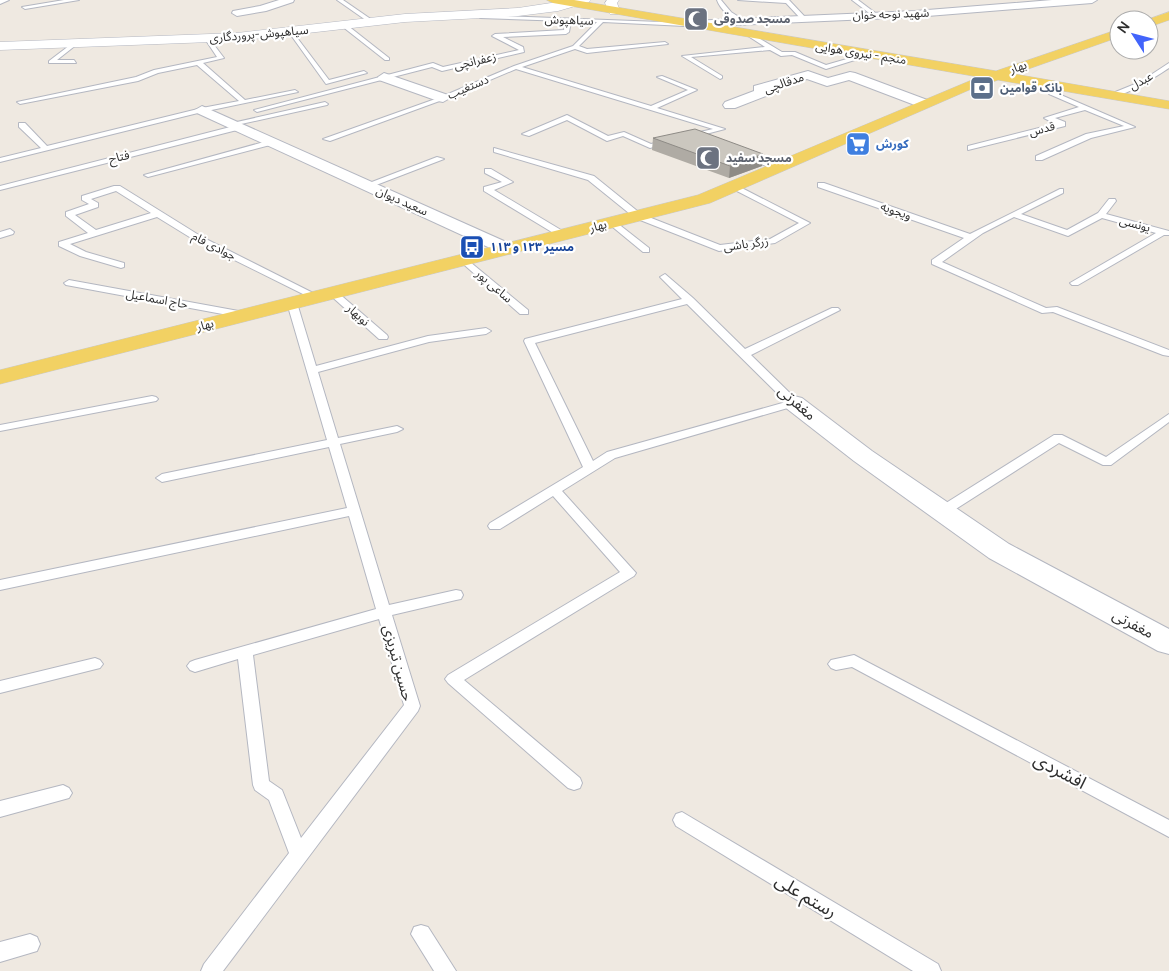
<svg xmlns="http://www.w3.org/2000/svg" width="1169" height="971" font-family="Manrope,'Noto Sans Arabic',sans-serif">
<rect width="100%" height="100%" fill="#efe9e1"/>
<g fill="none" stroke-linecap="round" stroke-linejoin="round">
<defs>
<g id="lane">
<polygon points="64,0 79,0 25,9 22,7"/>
<polygon points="337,0 343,0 375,22 370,23"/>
<path d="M717 0H721L731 12 742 19V21C732 21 720 9 717 0Z"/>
<polygon points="738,0 789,0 806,18 801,19 786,3"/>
<polygon points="852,0 858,0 878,15 873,16"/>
<polygon points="478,15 687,23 685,26 603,22 579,46 587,49 665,42 668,44 587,53 575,49 522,67 651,106 688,90 657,77 662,76 697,90 657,108 725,129 687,139 687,135 713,129 516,69 445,99 330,141 323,139 441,97 514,66 573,46 597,22 571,21 569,32 566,34 503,37 523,47 524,52 442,71 432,67 257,112 254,110 433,63 443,67 519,50 492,36 495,34 564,30 566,21 480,18"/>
<polygon points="343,25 347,25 389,58 389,60 385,60 343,27"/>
<polygon points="288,31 292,31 329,80 364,71 367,73 326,84"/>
<polygon points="747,31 782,52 795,52 826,65 871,52 874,54 826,69 792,55 781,56 770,50 691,57 722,76 722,78 720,79 682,56 765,47 745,34"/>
<polygon points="208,37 224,58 203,63 245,100 295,90 298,92 202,112 0,162 0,158 41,148 19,127 19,123 25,123 47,146 202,108 239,101 197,65 158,73 138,81 20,104 17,102 136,77 154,70 217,57 205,39"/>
<polygon points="74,42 76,45 57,60 74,60 76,63 49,63 49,61"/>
<path d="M1169 63V68C1158 75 1119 102 1108 95L1140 82Z"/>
<polygon points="1049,83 1052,85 1054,92 1135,127 1091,138 1042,160 1036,160 1036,156 1086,134 1124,126 1085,110 1055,118 1065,122 1065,126 968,150 968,146 1055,124 1044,118 1079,107 1049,94 1046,85"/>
<polygon points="325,102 328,104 327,105 232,126 228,124"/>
<polygon points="567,115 608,136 624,132 651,144 668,140 672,142 650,148 623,136 607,141 567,120 529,136 522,134"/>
<polygon points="238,125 242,127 241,129 0,190 0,186"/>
<polygon points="271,140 274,140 274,144 148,177 144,175"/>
<polygon points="494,148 594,176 641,214 720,245 770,239 799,223 733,189 732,187 736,185 810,223 775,243 719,251 635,218 588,180 494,152"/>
<polygon points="744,154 750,154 784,168 777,170 744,158"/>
<polygon points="437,157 444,159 371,187 364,185"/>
<polygon points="485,169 491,169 513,182 494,190 566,233 566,237 560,237 484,191 484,187 502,182 485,173"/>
<polygon points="818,183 824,183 970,234 1060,189 1063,189 1063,193 1021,214 1067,230 1098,213 1109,199 1115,199 1116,201 1106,214 1169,231 1169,235 1164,235 1078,285 1072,285 1070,283 1156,233 1102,218 1068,236 1014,217 983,233 942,262 1046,308 1057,307 1169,350 1169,356 1163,355 1053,312 1042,313 932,264 932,260 964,238 818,187"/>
<path d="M114 186H120L202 237 321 297 319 299H313L196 241 157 217 70 244 86 252 124 263V267L121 268 80 256 59 246V242L88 233 66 216V212L89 204 82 200V196ZM116 191 151 213 96 230 75 215 98 207V203L91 199Z"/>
<polygon points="612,219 649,248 649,252 643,252 609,224 609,220"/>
<polygon points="10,229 14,232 13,234 0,238 0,232"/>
<polygon points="464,257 528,310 528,314 520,314 461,262 459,260"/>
<path d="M665 274 693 298 745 349 832 308H838L840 310 751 355 798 401 800 403 798 405 615 458 562 491 636 573 634 576 464 680 580 778 582 783 580 788 574 790 568 788 448 683 445 679 448 675 620 572 553 496 500 529H490L488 526 490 523 583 467 524 341 525 339 682 299 660 277ZM687 304 786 402 607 452 593 461 535 343Z"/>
<polygon points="69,280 244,312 249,315 244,318 66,285 64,283"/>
<polygon points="333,290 336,291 387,335 388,337 387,339 379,339 330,295 328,293"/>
<path d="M292 300 297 303 316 366 428 336 486 328 491 331 486 334 429 342 318 372 338 438 397 426 403 429 397 432 340 444 389 605 456 590 461 591 463 595 461 599 456 600 392 615 420 706 418 711 223 971H201L204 964 289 853 269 800 255 790 253 785 238 659 195 672 190 670 187 666 190 662 195 660 376 609 349 516 0 590V580L347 508 329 447 162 482 156 478 162 474 327 440 287 303ZM379 619 404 705 301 838 282 790 269 781 253 655Z"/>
<polygon points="152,396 156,397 158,399 156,401 0,431 0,425"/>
<polygon points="1169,414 1169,422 1111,465 1103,465 1059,443 948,514 938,514 937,511 938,508 1054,435 1062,435 1106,457"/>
<polygon points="854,655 1169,820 1169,837 852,667 836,670 831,668 828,664 831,660"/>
<polygon points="95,658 100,660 103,664 100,668 0,693 0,681"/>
<polygon points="63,785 69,788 72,793 69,798 0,817 0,801"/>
<polygon points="682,812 938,964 941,971 913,971 676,826 673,820 676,814"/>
<polygon points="421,925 428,927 456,971 434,971 411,934 414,927"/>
<polygon points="30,934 37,937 40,944 37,951 0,962 0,942"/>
</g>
<g id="street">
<polygon points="0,0 9,0 0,4"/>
<polygon points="279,0 294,0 293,2 266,11 237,16 232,13 233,11 260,6"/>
<polygon points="1052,0 1097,0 1092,3 915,17 690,27 684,24 690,21 915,11"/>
<polygon points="808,71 828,78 850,72 855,73 930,101 932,104 925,108 920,107 849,80 827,86 807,79 767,91 766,96 735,108 725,108 723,105 725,102 754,91 754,86"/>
<polygon points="384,73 448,95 450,98 443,102 438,101 379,80 378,77"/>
<polygon points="202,106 513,245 516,249 513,253 507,254 501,253 197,113 195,110"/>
<polygon points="794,396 802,398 872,451 1009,544 1169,629 1169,654 1158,651 989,558 854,461 786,408 783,403 786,398"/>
</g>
<g id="secondary">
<polygon points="571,0 591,0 589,2 558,11 518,16 405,22 237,41 0,50 0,42 237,33 405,14 518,8"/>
<polygon points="607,0 619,0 617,3 620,11 618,14 610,14 605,3"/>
</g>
<g id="primary">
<polygon points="547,0 574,0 996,71 1119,29 1119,37 1014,74 1169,101 1169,109 998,80 969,90 710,203 0,384 0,370 698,195 979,77 553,3"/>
<polygon points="1169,12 1169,20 1149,27 1149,20 1146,20"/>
</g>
</defs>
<use href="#lane" stroke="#b4b7c1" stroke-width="2"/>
<use href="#street" stroke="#b4b7c1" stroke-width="2"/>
<use href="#secondary" stroke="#b4b7c1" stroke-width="1"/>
<use href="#primary" stroke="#c9c9c9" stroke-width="1"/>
<use href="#lane" fill="#fff" fill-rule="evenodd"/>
<use href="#street" fill="#fff" fill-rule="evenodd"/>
<use href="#secondary" fill="#fff" fill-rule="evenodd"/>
<use href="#primary" fill="#f2d163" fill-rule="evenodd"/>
</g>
<polygon fill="#afaba4" points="653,138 763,154 762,166 729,178 652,150"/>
<polygon fill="#8e8b86" points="763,154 762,166 729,178 730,166"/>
<polygon fill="#cbc7bf" stroke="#8e8b86" points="695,129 763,154 730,166 653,138"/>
<defs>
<symbol id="mosque-square" viewBox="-11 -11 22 22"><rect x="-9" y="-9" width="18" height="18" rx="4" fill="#6b7280" stroke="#fff"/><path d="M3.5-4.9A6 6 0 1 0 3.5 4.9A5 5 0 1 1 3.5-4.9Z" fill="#fff"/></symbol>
<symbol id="bank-square" viewBox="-11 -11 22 22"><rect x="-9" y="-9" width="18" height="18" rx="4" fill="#5c6f8a" stroke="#fff"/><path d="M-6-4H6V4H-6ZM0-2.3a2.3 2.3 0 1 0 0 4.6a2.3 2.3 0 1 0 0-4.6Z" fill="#fff"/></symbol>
<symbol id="supermarket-square" viewBox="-11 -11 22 22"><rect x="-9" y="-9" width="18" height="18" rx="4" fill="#3f7fe0" stroke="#fff"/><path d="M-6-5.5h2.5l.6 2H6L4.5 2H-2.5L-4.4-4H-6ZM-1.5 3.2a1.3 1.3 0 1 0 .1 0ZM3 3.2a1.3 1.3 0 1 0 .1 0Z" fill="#fff"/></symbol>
<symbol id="bus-square" viewBox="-11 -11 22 22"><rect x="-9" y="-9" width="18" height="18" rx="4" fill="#1a4fb4" stroke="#fff"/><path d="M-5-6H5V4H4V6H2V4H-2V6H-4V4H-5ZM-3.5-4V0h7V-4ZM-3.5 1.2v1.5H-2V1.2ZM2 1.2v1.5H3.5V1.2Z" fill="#fff"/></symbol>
</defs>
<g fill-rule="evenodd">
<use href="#mosque-square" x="682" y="5" width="28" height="28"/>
<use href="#bank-square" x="968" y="74" width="28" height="28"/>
<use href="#supermarket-square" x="844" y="130" width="28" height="28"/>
<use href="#mosque-square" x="694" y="144" width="28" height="28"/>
<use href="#bus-square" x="458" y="233" width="28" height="28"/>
</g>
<g text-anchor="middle" stroke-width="4.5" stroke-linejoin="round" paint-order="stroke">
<g font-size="12" fill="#2e2e2e" stroke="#fff">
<text transform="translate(891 14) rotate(-2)" y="4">شهید نوحه خوان</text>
<text transform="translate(569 20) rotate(2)" y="4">سیاهپوش</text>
<text transform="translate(259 34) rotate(-5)" y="4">سیاهپوش-پروردگاری</text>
<text transform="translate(861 53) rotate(9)" y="4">منجم - نیروی هوایی</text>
<text transform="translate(475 61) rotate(-13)" y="4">زعفرانچی</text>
<text transform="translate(1018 67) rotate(-19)" y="4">بهار</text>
<text transform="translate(1141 81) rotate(-28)" y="4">عبدل</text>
<text transform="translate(784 83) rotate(-19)" y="4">مدقالچی</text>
<text transform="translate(468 87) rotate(-23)" y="4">دستغیب</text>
<text transform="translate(1042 129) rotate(-15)" y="4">قدس</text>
<text transform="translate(119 157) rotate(-14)" y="4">فتاح</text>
<text transform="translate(402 201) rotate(24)" y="4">سعید دیوان</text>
<text transform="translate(896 211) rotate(19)" y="4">ویجویه</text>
<text transform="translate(1135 224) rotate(15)" y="4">یونسی</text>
<text transform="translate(598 226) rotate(-14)" y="4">بهار</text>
<text transform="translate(746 244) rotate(-8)" y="4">زرگر باشی</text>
<text transform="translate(214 246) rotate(27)" y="4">جوادی فام</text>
<text transform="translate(494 286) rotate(41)" y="4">ساعی پور</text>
<text transform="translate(157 299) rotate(10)" y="4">حاج اسماعیل</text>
<text transform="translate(358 315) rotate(42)" y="4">نوبهار</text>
<text transform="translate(205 325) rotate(-14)" y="4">بهار</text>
</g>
<g font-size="12" font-weight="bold" fill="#5b616d" stroke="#fff" text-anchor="start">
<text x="714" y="23">مسجد صدوقی</text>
<text x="726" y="162">مسجد سفید</text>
</g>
<g font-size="12" font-weight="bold" fill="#4e5e75" stroke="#fff" text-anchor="start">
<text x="1000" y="92">بانک قوامین</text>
</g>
<g font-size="12" font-weight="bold" fill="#366cbe" stroke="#fff" text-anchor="start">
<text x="876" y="148">کورش</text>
</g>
<g font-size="12" font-weight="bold" fill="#164399" stroke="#fff" text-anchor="start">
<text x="490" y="251">مسیر ۱۲۳ و ۱۱۳</text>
</g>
<g font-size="15" fill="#2e2e2e" stroke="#fff">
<text transform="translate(797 403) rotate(41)" y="5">مغفرتی</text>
<text transform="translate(1133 624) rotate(28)" y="5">مغفرتی</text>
<text transform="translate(398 663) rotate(75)" y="5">حسین تبریزی</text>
</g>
<g font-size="18" fill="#2e2e2e" stroke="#fff">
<text transform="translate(1060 771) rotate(28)" y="6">افشردی</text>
<text transform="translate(806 896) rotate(31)" y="6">رستم علی</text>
</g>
</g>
<g transform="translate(1134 35) rotate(306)"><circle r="24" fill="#ffffff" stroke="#ababab"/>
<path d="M0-4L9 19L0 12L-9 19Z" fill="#4264fb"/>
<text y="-8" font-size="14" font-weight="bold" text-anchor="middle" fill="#2e2e2e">N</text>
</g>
</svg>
